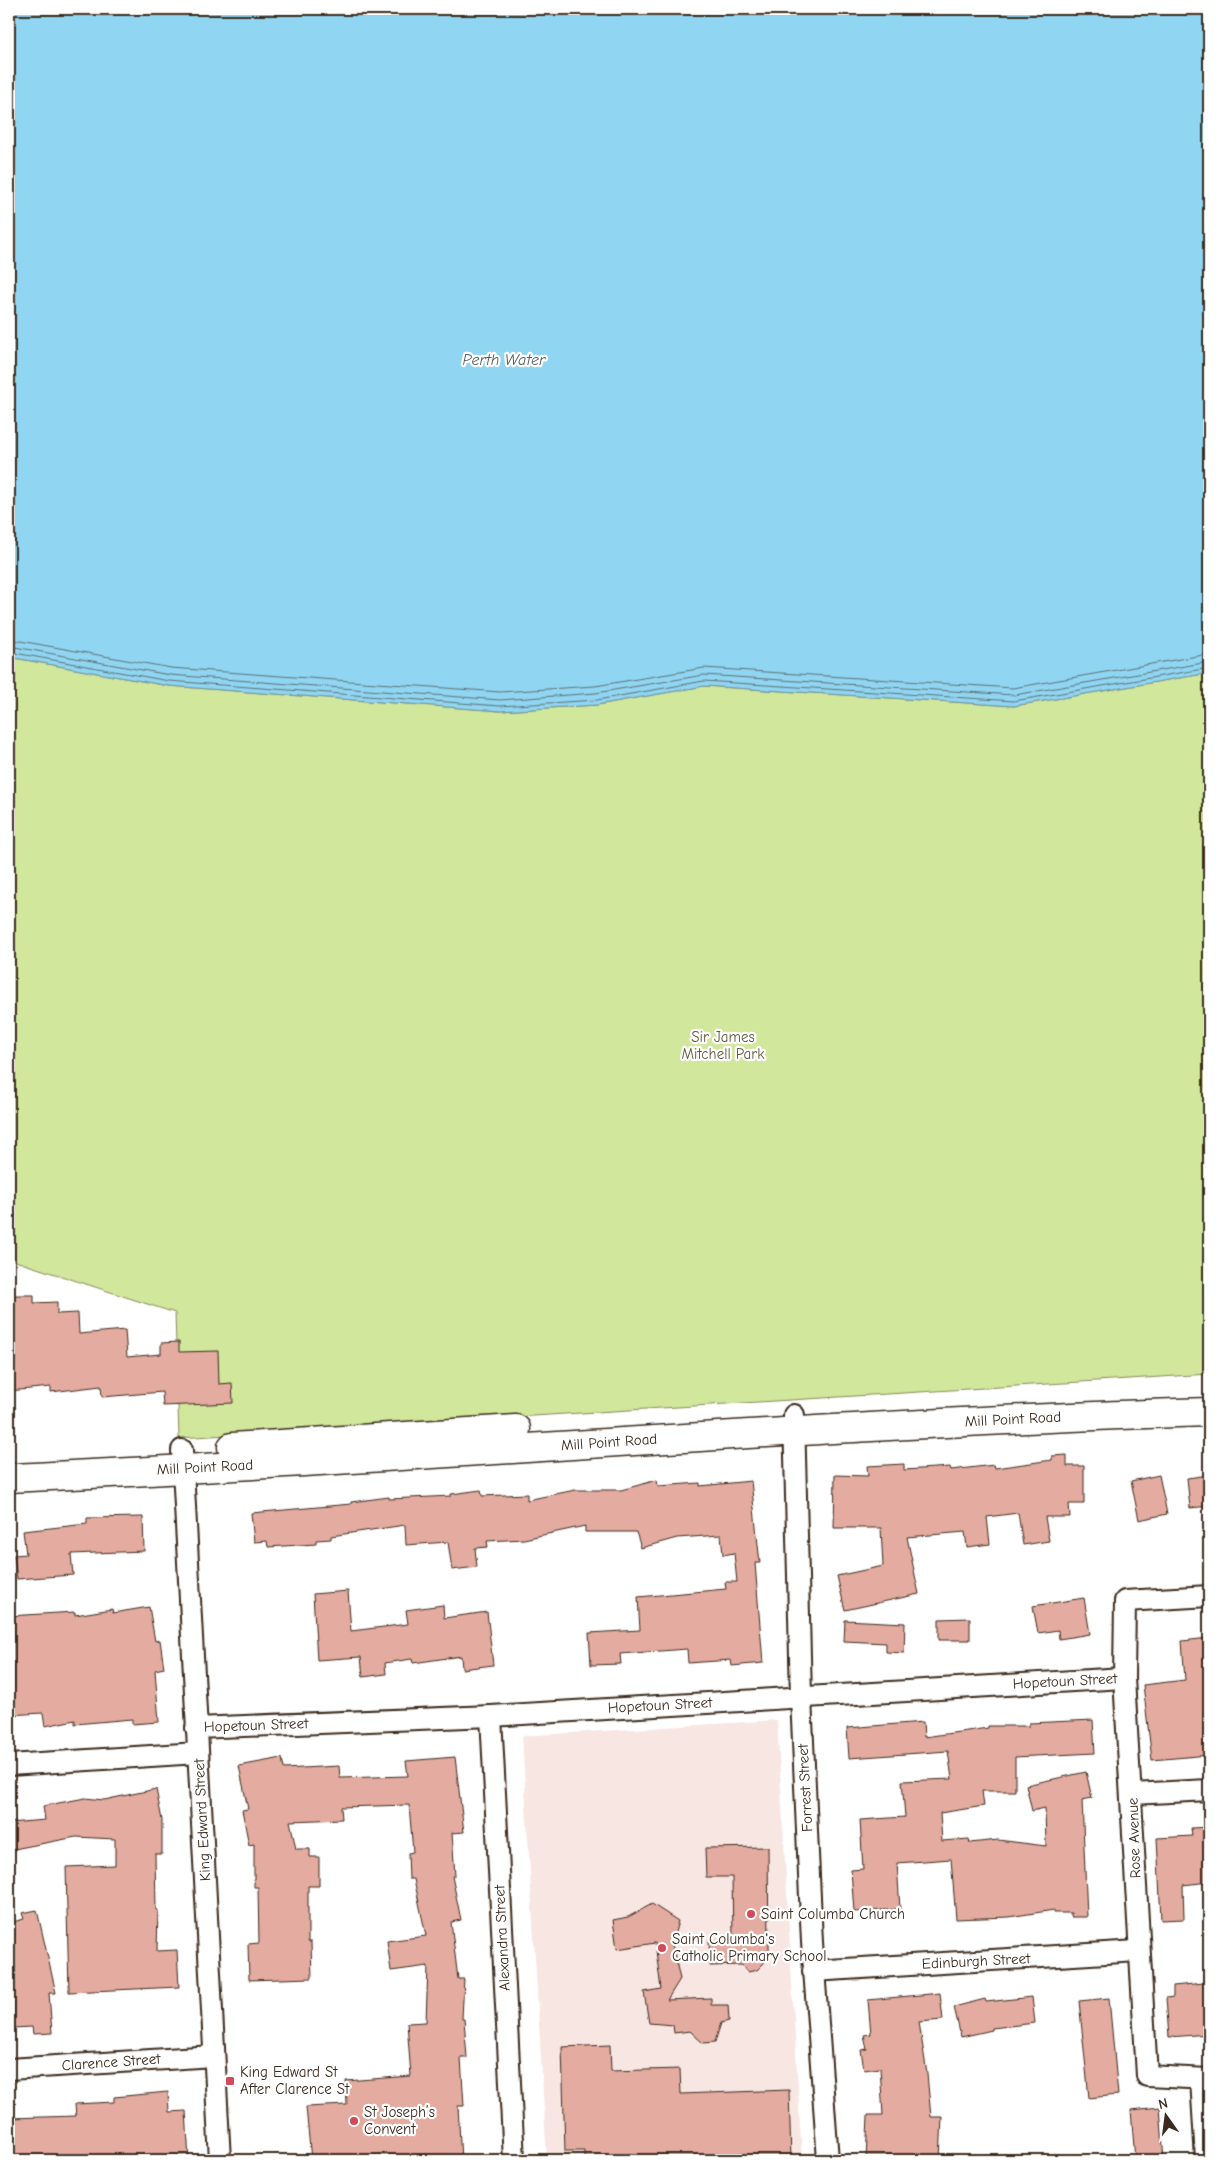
<svg xmlns="http://www.w3.org/2000/svg" width="1218" height="2169" font-family="'Comic Neue',sans-serif">
<rect width="100%" height="100%" fill="#fff"/>
<filter id="ink" filterUnits="userSpaceOnUse"><feTurbulence type="fractalNoise" baseFrequency=".02" numOctaves="2"/><feDisplacementMap in="SourceGraphic" scale="10" xChannelSelector="R" yChannelSelector="G"/><feConvolveMatrix kernelMatrix="1 2 1 2 8 2 1 2 1" color-interpolation-filters="sRGB"/></filter>
<g filter="url(#ink)">
<polygon fill="#f7e6e2" points="777,1720 802,2160 547,2160 522,1736"/>
<polygon fill="#d0e79c" stroke="#86885d" points="9,657 169,686 500,711 597,705 704,686 1014,706 1209,673 1209,1374 179,1438 175,1313 9,1259"/>
<polygon fill="#90d6f2" stroke="#6e919d" points="9,9 1209,9 1209,673 1014,706 704,686 597,705 500,711 169,686 9,657"/>
<g fill="none" stroke-linecap="round" stroke-linejoin="round">
<g stroke="#5d6f73" stroke-width="1">
<polyline points="9,639 171,668 500,692 595,686 704,668 1013,688 1209,654"/>
<polyline points="9,646 170,675 500,700 596,693 704,675 1014,695 1209,662"/>
<polyline points="9,652 169,681 500,706 597,700 704,681 1014,701 1209,668"/>
</g>
</g>
<g fill="#e4aba0" stroke="#3b2a1e">
<polygon points="12,1295 34,1295 34,1303 57,1302 57,1314 78,1313 79,1334 125,1330 127,1357 161,1354 161,1343 179,1342 179,1352 218,1351 219,1384 232,1383 233,1403 163,1406 162,1392 102,1397 101,1386 51,1392 51,1387 9,1391 9,1356 13,1355"/>
<polygon points="1067,1455 1067,1466 1084,1466 1084,1504 1069,1504 1070,1517 1045,1517 1049,1541 1023,1545 1018,1513 987,1517 990,1544 967,1547 965,1532 907,1537 919,1594 845,1610 837,1576 883,1566 881,1528 834,1528 835,1475 868,1476 867,1466 904,1464 904,1470 950,1467 951,1470 994,1465 995,1468 1052,1460 1052,1456"/>
<polygon points="1159,1475 1167,1514 1139,1520 1131,1481"/>
<polygon points="1209,1475 1209,1506 1190,1508 1187,1478"/>
<polygon points="657,1480 658,1486 700,1483 700,1486 751,1481 760,1563 755,1563 763,1663 732,1666 731,1660 688,1663 687,1649 620,1654 621,1664 591,1665 589,1633 640,1630 638,1597 726,1589 725,1582 737,1582 734,1553 723,1555 721,1535 677,1538 641,1548 636,1532 585,1532 585,1526 524,1539 487,1541 488,1547 475,1548 477,1567 452,1570 448,1542 406,1545 405,1525 331,1536 331,1539 316,1540 316,1544 268,1547 267,1541 254,1542 251,1513 351,1504 351,1502 389,1497 389,1499 451,1496 451,1494 481,1490 482,1496 527,1494 527,1500 575,1490 621,1490"/>
<polygon points="143,1517 144,1551 71,1554 73,1575 17,1579 14,1555 26,1554 23,1531 87,1524 87,1518"/>
<polygon points="348,1591 351,1631 408,1624 406,1610 443,1605 444,1618 487,1612 493,1665 462,1669 461,1656 413,1663 412,1659 385,1663 386,1674 363,1677 361,1657 317,1660 313,1594"/>
<polygon points="1084,1598 1090,1634 1059,1639 1058,1630 1038,1633 1033,1606"/>
<polygon points="149,1607 155,1641 160,1640 164,1668 155,1670 159,1722 132,1724 132,1719 75,1724 75,1720 45,1726 43,1713 9,1715 9,1616 75,1612 75,1615 112,1609 113,1613"/>
<polygon points="970,1618 970,1640 939,1640 939,1619"/>
<polygon points="845,1620 905,1623 904,1653 886,1652 886,1643 844,1641"/>
<polygon points="1209,1638 1209,1755 1152,1760 1143,1685 1185,1680 1182,1641"/>
<polygon points="1093,1720 1095,1753 1015,1757 1015,1791 982,1791 984,1806 940,1813 942,1841 969,1839 970,1843 998,1840 1046,1846 1045,1808 1032,1811 1026,1785 1086,1772 1092,1798 1082,1800 1087,1917 1071,1917 1071,1913 1054,1913 1054,1910 1009,1917 956,1919 951,1859 897,1863 900,1909 854,1912 851,1870 863,1869 860,1820 905,1817 902,1781 952,1779 948,1751 849,1758 847,1728 923,1722 924,1737 988,1728 988,1726 1029,1726 1029,1723"/>
<polygon points="455,1757 464,1832 452,1833 455,1876 452,1876 461,1920 451,1922 458,1979 464,1979 462,2019 464,2019 467,2058 461,2058 464,2106 458,2106 461,2160 311,2160 306,2107 347,2105 346,2081 411,2076 407,2023 426,2022 428,1966 391,1971 387,1941 426,1936 414,1879 409,1879 408,1853 413,1852 409,1805 341,1807 342,1819 290,1821 296,1849 310,1849 310,1857 319,1857 319,1886 308,1886 308,1942 311,1942 312,1978 249,1980 248,1944 259,1943 258,1887 254,1887 254,1844 249,1845 242,1810 248,1809 239,1766 282,1758 284,1769 339,1766 340,1778 408,1776 406,1761"/>
<polygon points="156,1789 162,1820 162,1854 155,1854 156,1910 158,1910 157,1951 177,1950 179,1987 69,1992 66,1867 115,1865 115,1839 76,1837 9,1850 9,1823 45,1820 43,1806 85,1798 104,1800"/>
<polygon points="1209,1827 1209,1882 1183,1885 1184,1919 1161,1920 1157,1838 1192,1836 1191,1828"/>
<polygon points="768,1847 769,1950 764,1951 764,1963 757,1970 748,1972 742,1965 710,1966 709,1941 733,1939 732,1877 706,1877 705,1848"/>
<polygon points="652,1904 678,1921 672,1944 680,1979 667,2000 711,1998 711,2005 728,2005 729,2021 721,2023 715,2042 703,2043 690,2031 674,2033 673,2025 649,2023 644,1992 661,1989 655,1943 617,1949 613,1920 628,1917"/>
<polygon points="37,1910 56,1993 49,1993 52,2033 33,2034 32,2027 13,2028 11,1983 9,1983 9,1923 24,1919 22,1913"/>
<polygon points="1204,1983 1205,2007 1209,2007 1209,2034 1169,2037 1166,1998 1173,1997 1173,1986"/>
<polygon points="940,1993 943,2020 919,2022 927,2074 931,2117 942,2117 940,2160 866,2160 868,2115 883,2115 880,2068 864,2070 861,2050 867,2049 864,2035 871,2034 868,2000"/>
<polygon points="1032,1997 1035,2023 992,2028 992,2030 961,2037 954,2007 985,1999 986,2002"/>
<polygon points="1109,1998 1118,2095 1089,2098 1079,2001"/>
<polygon points="610,2045 611,2071 680,2069 681,2094 789,2090 791,2160 695,2160 695,2158 584,2160 584,2151 565,2151 562,2047"/>
<polygon points="168,2092 169,2112 186,2111 189,2160 9,2160 9,2118 76,2116 75,2104 114,2102 114,2097"/>
<polygon points="1160,2107 1164,2160 1135,2160 1131,2110"/>
</g>
<g fill="none" stroke-linecap="round" stroke-linejoin="round">
<defs>
<g id="minor">
<polyline points="794,1415 801,1697 812,1942 828,2160"/>
<polyline points="182,1450 220,2160"/>
<polyline points="1209,1596 1125,1601 1124,1678 1147,2076 1209,2079"/>
<polyline points="491,1716 514,2160"/>
<polyline points="196,1728 491,1716 1124,1678"/>
<polyline points="9,1765 198,1753"/>
<polyline points="1132,1794 1209,1790"/>
<polyline points="813,1971 1138,1951"/>
<polyline points="9,2069 214,2056"/>
<polyline points="1201,2080 1206,2160"/>
</g>
<g id="secondary">
<polyline points="232,1447 516,1429"/>
<path d="M9 1478C409 1460 809 1424 1209 1412"/>
</g>
</defs>
<use href="#minor" stroke="#3b2a1e" stroke-width="24"/>
<use href="#secondary" stroke="#3b2a1e" stroke-width="31"/>
<use href="#minor" stroke="#fff" stroke-width="20"/>
<use href="#secondary" stroke="#fff" stroke-width="28"/>
</g>
</g>
<g fill="#d1495b" stroke="#fff" stroke-width="2">
<circle cx="751" cy="1914" r="5"/>
<circle cx="662" cy="1948" r="5"/>
<rect x="225" y="2076" width="10" height="10" rx="2.5"/>
<circle cx="354" cy="2121" r="5"/>
</g>
<g text-anchor="middle" stroke-width="4.5" stroke-linejoin="round" paint-order="stroke">
<g font-size="15" fill="#60593e" stroke="#fff">
<text x="723" y="1042">Sir James<tspan x="723" dy="17">Mitchell Park</tspan></text>
</g>
<g font-size="15" fill="#3b2a1e" stroke="#fff">
<text transform="translate(1013 1419) rotate(-3)" y="5">Mill Point Road</text>
<text transform="translate(609 1442) rotate(-4)" y="5">Mill Point Road</text>
<text transform="translate(205 1467) rotate(-3)" y="5">Mill Point Road</text>
<text transform="translate(1065 1681) rotate(-3)" y="5">Hopetoun Street</text>
<text transform="translate(660 1705) rotate(-3)" y="5">Hopetoun Street</text>
<text transform="translate(256 1725) rotate(-2)" y="5">Hopetoun Street</text>
<text transform="translate(805 1788) rotate(-93)" y="5">Forrest Street</text>
<text transform="translate(202 1820) rotate(-93)" y="5">King Edward Street</text>
<text transform="translate(1134 1838) rotate(-92)" y="5">Rose Avenue</text>
<text transform="translate(502 1938) rotate(-93)" y="5">Alexandra Street</text>
<text transform="translate(976 1961) rotate(-3)" y="5">Edinburgh Street</text>
<text transform="translate(111 2062) rotate(-4)" y="5">Clarence Street</text>
</g>
<g font-size="15" fill="#3b2a1e" stroke="#fff" text-anchor="start">
<text x="761" y="1919">Saint Columba Church</text>
<text x="672" y="1944">Saint Columba's<tspan x="672" dy="17">Catholic Primary School</tspan></text>
<text x="240" y="2077">King Edward St<tspan x="240" dy="17">After Clarence St</tspan></text>
<text x="364" y="2117">St Joseph’s<tspan x="364" dy="17">Convent</tspan></text>
</g>
<g font-size="16" font-style="italic" fill="#545e5e" stroke="#fff">
<text x="504" y="365">Perth Water</text>
</g>
</g>
<rect width="1218" height="2169" fill="none" stroke="#fff" stroke-width="30"/>
<rect x="15" y="15" width="1188" height="2139" fill="none" stroke="#3b2a1e" stroke-width="2" filter="url(#ink)"/>
<g transform="translate(1166 2116) rotate(346)" stroke="#ffffff" stroke-width="4" paint-order="stroke">
<path d="M0-4L9 19L0 12L-9 19Z" fill="#3b2a1e"/>
<text y="-8" font-size="14" font-weight="bold" text-anchor="middle" fill="#3b2a1e">N</text>
</g>
</svg>
